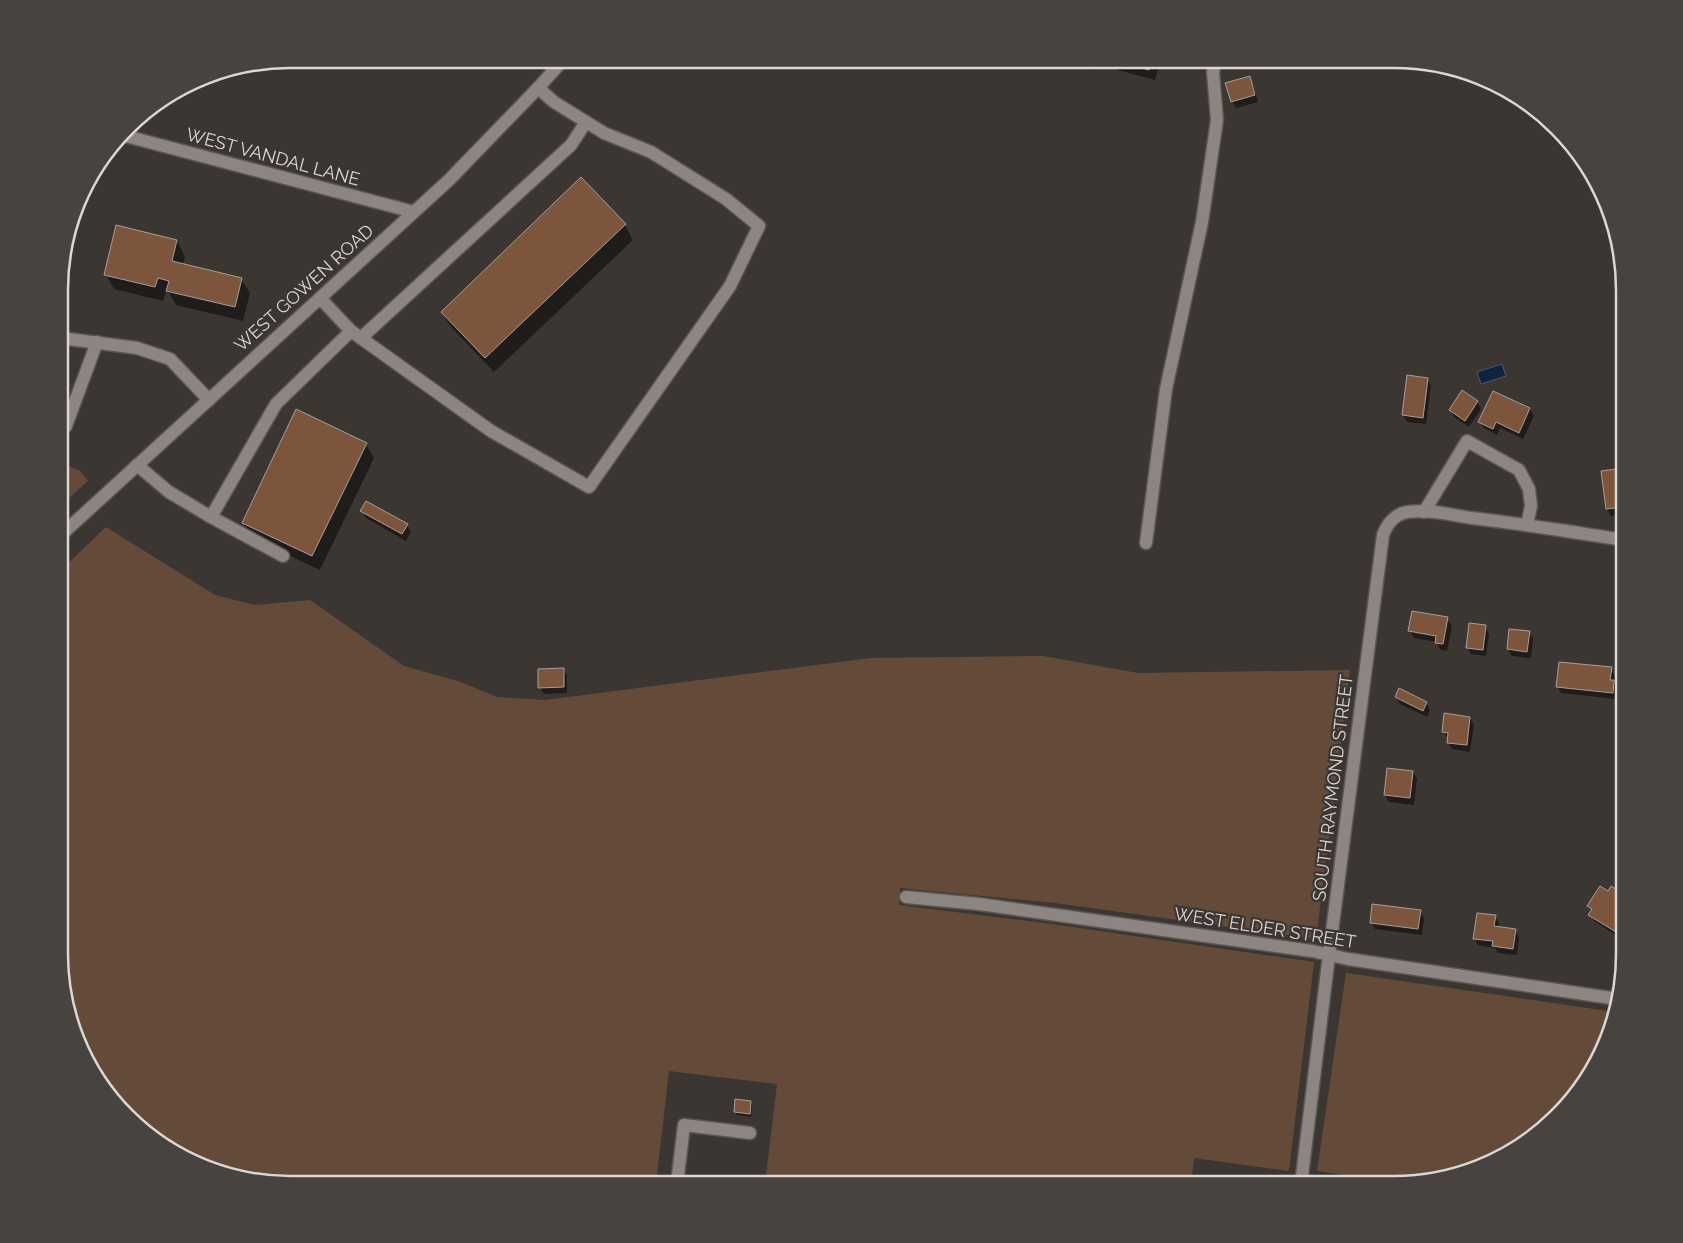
<svg xmlns="http://www.w3.org/2000/svg" width="1683" height="1243" font-family="Raleway,sans-serif">
<rect width="100%" height="100%" fill="#3c3633"/>
<g fill="#644a39">
<polygon points="61,464 79,470 88,481 61,505"/>
<polygon points="106,527 215,595 255,605 310,600 404,666 461,682 497,697 545,700 871,658 1043,656 1138,673 1350,670 1316,939 1055,903 900,888 899,905 1052,924 1314,962 1289,1171 1194,1158 1191,1184 765,1184 777,1084 669,1071 656,1184 274,1184 201,1167 149,1136 89,1069 61,984 61,570"/>
<polygon points="1346,973 1615,1012 1612,1028 1576,1094 1496,1161 1398,1183 1317,1171"/>
</g>
<polygon fill="#0e2242" stroke="#4c586e" points="1502,364 1506,376 1481,384 1477,372"/>
<g fill="#0007">
<polygon points="1060,59 1092,59 1090,70 1063,64"/>
<polygon points="1112,59 1161,59 1155,80 1118,70"/>
<polygon points="1249,78 1253,85 1258,102 1236,108 1232,102"/>
<polygon points="1541,115 1562,140 1560,142"/>
<polygon points="581,179 625,225 633,240 494,372 450,326 442,312"/>
<polygon points="177,241 185,256 183,265 241,279 250,293 243,321 176,305 169,293 166,292 163,301 114,289 106,275"/>
<polygon points="1427,379 1431,386 1426,424 1407,422 1403,415"/>
<polygon points="1463,392 1477,402 1481,409 1469,427 1454,417 1450,410"/>
<polygon points="1493,393 1530,409 1534,416 1523,439 1500,428 1497,435 1484,428 1480,422"/>
<polygon points="366,444 374,458 320,570 252,538 243,523"/>
<polygon points="1624,469 1624,514 1611,516 1607,509"/>
<polygon points="362,511 407,525 411,532 406,541 366,518"/>
<polygon points="1447,619 1452,626 1447,651 1441,650 1436,642 1414,638 1410,631"/>
<polygon points="1485,627 1489,634 1486,656 1471,654 1467,647"/>
<polygon points="1529,632 1533,639 1531,658 1512,656 1508,649"/>
<polygon points="563,669 567,676 567,693 544,694 540,687"/>
<polygon points="1611,669 1615,676 1614,682 1618,689 1616,699 1561,693 1557,686"/>
<polygon points="1396,697 1426,703 1430,710 1427,717 1400,704"/>
<polygon points="1470,718 1474,725 1470,752 1452,749 1448,743 1449,739 1443,732"/>
<polygon points="1413,772 1417,779 1414,805 1389,802 1385,795"/>
<polygon points="1608,893 1624,895 1624,933 1620,938 1594,921 1590,915 1592,911 1589,906"/>
<polygon points="1420,911 1424,918 1422,935 1375,929 1371,922"/>
<polygon points="1495,916 1499,923 1498,928 1515,930 1519,937 1517,955 1498,953 1495,948 1478,945 1474,938"/>
<polygon points="750,1102 752,1105 751,1117 737,1115 735,1112"/>
</g>
<g fill="#7d553c" stroke="#a69f9b">
<polygon points="1110,59 1152,59 1149,70"/>
<polygon points="1250,76 1255,95 1231,102 1225,83"/>
<polygon points="581,177 626,224 485,358 441,312"/>
<polygon points="116,225 177,240 172,261 242,278 235,307 166,291 169,281 158,278 155,287 104,275"/>
<polygon points="1407,375 1428,378 1423,418 1402,415"/>
<polygon points="1462,390 1478,401 1465,421 1449,410"/>
<polygon points="1493,391 1530,408 1519,433 1496,422 1493,429 1478,422"/>
<polygon points="296,409 367,443 312,556 242,523"/>
<polygon points="1624,468 1624,507 1606,509 1601,471"/>
<polygon points="366,501 408,524 402,534 360,511"/>
<polygon points="1412,611 1448,617 1443,644 1435,643 1436,636 1408,631"/>
<polygon points="1469,623 1486,625 1483,650 1466,648"/>
<polygon points="1509,629 1530,631 1527,652 1507,649"/>
<polygon points="1559,662 1612,667 1610,680 1614,680 1613,693 1556,687"/>
<polygon points="564,668 564,687 538,688 538,669"/>
<polygon points="1399,688 1427,702 1423,711 1395,697"/>
<polygon points="1444,713 1470,717 1467,745 1447,743 1448,733 1442,732"/>
<polygon points="1387,768 1413,771 1410,798 1384,795"/>
<polygon points="1600,886 1608,891 1611,886 1624,894 1624,929 1619,926 1616,932 1588,915 1592,909 1587,906"/>
<polygon points="1372,904 1421,910 1418,929 1370,923"/>
<polygon points="1477,913 1496,915 1494,926 1516,929 1513,949 1492,946 1493,941 1473,939"/>
<polygon points="735,1099 751,1101 750,1114 734,1112"/>
</g>
<g fill="none" stroke-linecap="round" stroke-linejoin="round">
<defs>
<g id="minor">
<polyline points="122,135 414,212"/>
<polyline points="351,331 491,431 589,487 730,286 759,226 726,199 651,152 604,133 554,102 538,88"/>
<polyline points="61,338 137,348 170,359 209,400"/>
<polyline points="361,338 571,145 586,122"/>
<polyline points="61,425 66,426 97,342"/>
<polyline points="137,465 169,492 211,517 276,404 351,331 320,298"/>
<polyline points="1424,512 1467,441 1519,470 1529,489 1531,506 1527,525"/>
<polyline points="211,517 283,556"/>
<polyline points="61,535 449,180 538,88 564,59"/>
<polyline points="1146,543 1166,389 1202,222 1217,120 1213,72 1215,59"/>
<polyline points="906,897 979,904 1312,951 1348,959 1618,999"/>
<polyline points="677,1184 684,1125 750,1133"/>
<path d="M1301 1184 1329 955 1383 535C1387 524 1395 514 1407 512 1428 509 1451 515 1472 518 1523 524 1573 532 1624 540"/>
</g>
</defs>
<use href="#minor" stroke="#5a5552" stroke-width="15"/>
<use href="#minor" stroke="#8c8581" stroke-width="12"/>
</g>
<g text-anchor="middle" stroke-width="4.5" stroke-linejoin="round" paint-order="stroke">
<g font-size="18" fill="#dbd7d5" stroke="#3c3633">
<text transform="translate(273 157) rotate(15)" y="6">WEST VANDAL LANE</text>
<text transform="translate(304 288) rotate(-42)" y="6">WEST GOWEN ROAD</text>
<text transform="translate(1333 788) rotate(-83)" y="6">SOUTH RAYMOND STREET</text>
<text transform="translate(1265 928) rotate(9)" y="6">WEST ELDER STREET</text>
</g>
</g>
<path d="M0 0H1683V1243H0ZM290 68H1394A222 222 0 0 1 1616 290V954A222 222 0 0 1 1394 1176H290A222 222 0 0 1 68 954V290A222 222 0 0 1 290 68Z" fill="#494340" fill-rule="evenodd"/>
<path fill="none" stroke="#dbd7d5" stroke-width="2.5" d="M290 68H1394A222 222 0 0 1 1616 290V954A222 222 0 0 1 1394 1176H290A222 222 0 0 1 68 954V290A222 222 0 0 1 290 68Z"/>
</svg>
